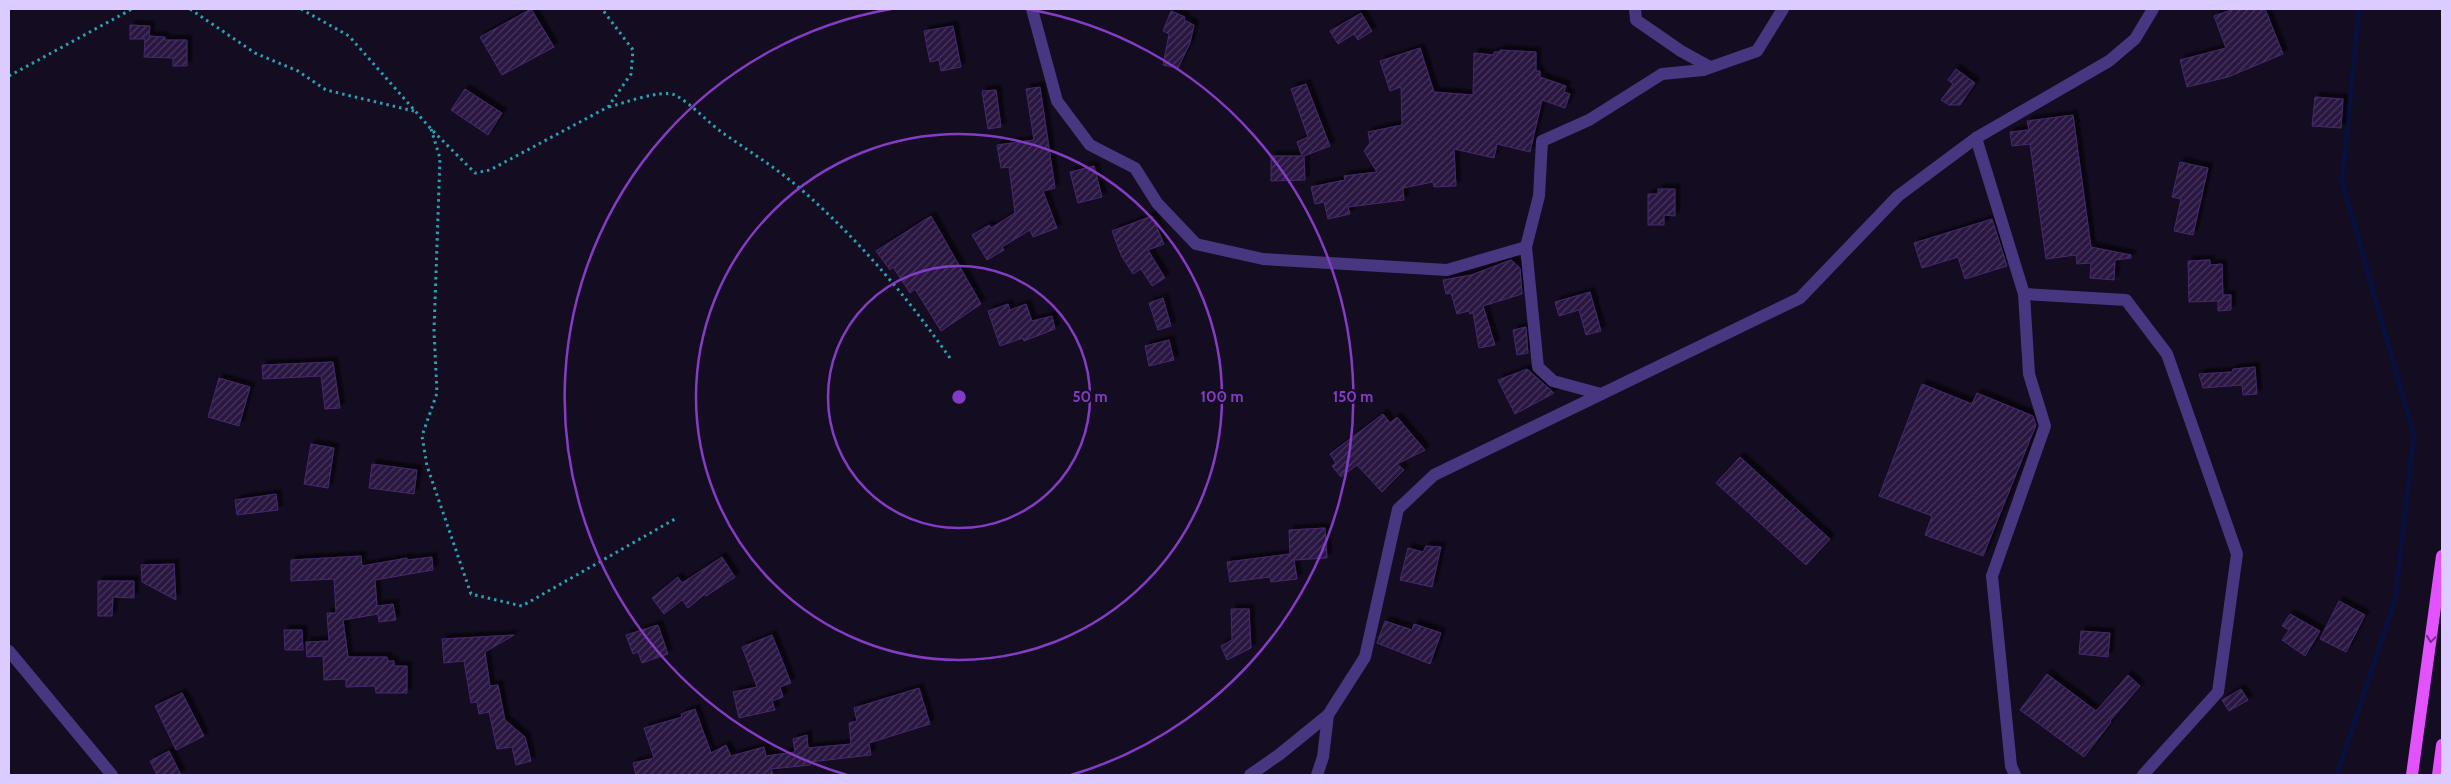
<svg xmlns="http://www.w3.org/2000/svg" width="2451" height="784" font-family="Cabin,sans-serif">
<defs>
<pattern id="building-hatch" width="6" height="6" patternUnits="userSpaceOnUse" patternTransform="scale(1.25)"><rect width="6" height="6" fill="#291841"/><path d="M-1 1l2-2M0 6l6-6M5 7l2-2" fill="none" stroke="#47385e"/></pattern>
<filter id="shadow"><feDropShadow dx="4.5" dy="-4.5" stdDeviation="1" flood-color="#0009"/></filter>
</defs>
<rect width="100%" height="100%" fill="#140c20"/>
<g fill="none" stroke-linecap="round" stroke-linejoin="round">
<polyline stroke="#08103d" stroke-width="5" points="2337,775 2395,600 2414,435 2342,181 2359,9"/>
</g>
<g fill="url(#building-hatch)" stroke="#45296e" filter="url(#shadow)">
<polygon points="531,9 554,47 502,75 480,37"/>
<polygon points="2234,9 2265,9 2283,54 2228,77 2187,87 2180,60 2226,48 2214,16"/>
<polygon points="1171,11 1185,17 1184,20 1194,25 1190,43 1178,68 1163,65 1169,34 1163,31"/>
<polygon points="1361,13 1372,31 1358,40 1354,34 1338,44 1330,31"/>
<polygon points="130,25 150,26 149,36 165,37 165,40 187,40 187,66 173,66 173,58 144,57 145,39 130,39"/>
<polygon points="953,26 961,67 941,71 939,60 930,62 924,31"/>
<polygon points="1420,48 1434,92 1473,95 1474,53 1494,55 1494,52 1500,52 1500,50 1536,52 1536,71 1540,71 1540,77 1566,86 1564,92 1570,94 1565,108 1542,100 1530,152 1497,144 1494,158 1454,149 1456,186 1434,187 1433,182 1403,188 1404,200 1348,207 1350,214 1328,219 1324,202 1315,204 1311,187 1345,180 1344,176 1377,172 1364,151 1370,143 1368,132 1402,125 1401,87 1390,91 1380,61"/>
<polygon points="1956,69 1975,83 1960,105 1949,105 1941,100 1953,84 1948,80"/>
<polygon points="1306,84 1330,146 1304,156 1305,180 1271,181 1271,156 1302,156 1297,142 1308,137 1291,89"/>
<polygon points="1040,87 1055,188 1043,191 1057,228 1033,237 1030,230 1002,247 1004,250 987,260 972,235 989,225 991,228 1015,213 1009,167 1001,168 997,145 1034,140 1026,89"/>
<polygon points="465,89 502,113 488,135 451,110"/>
<polygon points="996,90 1001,127 988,129 982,91"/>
<polygon points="2315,97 2343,99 2341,128 2312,126"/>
<polygon points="2073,115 2091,247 2131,255 2131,258 2115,260 2114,280 2090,278 2091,263 2077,264 2076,255 2046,259 2030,144 2012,146 2010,132 2029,130 2027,121"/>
<polygon points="2180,162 2208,168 2193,235 2174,231 2181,199 2172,197"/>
<polygon points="1094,166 1102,197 1078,203 1070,172"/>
<polygon points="1658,189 1675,189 1675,216 1664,215 1664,225 1648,225 1648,194 1658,194"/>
<polygon points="931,216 981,304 941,331 915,289 910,293 893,267 890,270 876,251"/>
<polygon points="1152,216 1164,244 1148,250 1165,278 1152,286 1141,269 1133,274 1121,255 1112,231"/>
<polygon points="1992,219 2007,266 1965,279 1958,257 1922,268 1914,243"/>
<polygon points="1511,260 1520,268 1522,294 1483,306 1495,345 1479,348 1473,313 1470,314 1469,311 1457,314 1451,293 1446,294 1443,280 1471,275"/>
<polygon points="2210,260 2210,265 2222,264 2223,295 2231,295 2231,310 2218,311 2218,301 2189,302 2188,261"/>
<polygon points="1590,292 1601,331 1586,335 1579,310 1559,316 1555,302"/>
<polygon points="1163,298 1171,326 1158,330 1149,303"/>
<polygon points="1008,304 1010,310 1026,304 1032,321 1052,316 1055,329 1024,341 1023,338 1000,346 988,311"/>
<polygon points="1526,327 1528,353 1517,355 1513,330"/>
<polygon points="1169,340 1174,360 1149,366 1145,346"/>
<polygon points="333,362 340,408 325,409 321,376 263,379 262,365"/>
<polygon points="2255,367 2257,394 2243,395 2242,385 2203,388 2199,374 2232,372 2233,369"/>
<polygon points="1527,369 1554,393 1515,414 1498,380"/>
<polygon points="219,378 250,387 239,426 208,417"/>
<polygon points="1922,384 1972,404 1977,393 2033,416 2036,425 1983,556 1925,535 1932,516 1879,496"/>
<polygon points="1383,414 1390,423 1397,417 1425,450 1397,464 1404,470 1382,492 1357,465 1341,477 1332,466 1336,463 1330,454"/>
<polygon points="311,444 334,448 328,488 304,484"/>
<polygon points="1740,457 1830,539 1806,565 1716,483"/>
<polygon points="372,464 417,470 414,494 369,488"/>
<polygon points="276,494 278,510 237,515 235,500"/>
<polygon points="1325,528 1327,558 1294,560 1297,579 1271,582 1270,577 1230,582 1227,562 1290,554 1289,530"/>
<polygon points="1426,546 1441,547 1432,587 1400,580 1408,548 1423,552"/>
<polygon points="361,556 362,566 407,558 407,560 432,557 433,570 375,580 377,606 393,604 396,620 379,622 378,614 343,620 348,657 387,657 388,661 394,661 394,666 407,666 407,693 376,693 375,686 346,687 346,679 324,680 323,656 307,657 306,642 329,641 327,613 336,613 334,579 291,581 291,560"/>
<polygon points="722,557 735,577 706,596 705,594 688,608 682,600 664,614 652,598 678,577 682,583"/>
<polygon points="174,564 176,600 142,582 141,565"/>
<polygon points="98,581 134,581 134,598 113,597 112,616 98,616"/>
<polygon points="2339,601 2365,615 2346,652 2320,639"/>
<polygon points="1231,609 1249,609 1251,648 1227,660 1221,646 1232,640"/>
<polygon points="2290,614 2320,631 2305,656 2282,640 2289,630 2282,626"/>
<polygon points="1385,621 1412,630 1414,624 1441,633 1430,664 1377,643"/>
<polygon points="658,625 668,654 642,663 638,652 633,654 626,635"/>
<polygon points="284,630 302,630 303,650 285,650"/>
<polygon points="2081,631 2110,633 2108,657 2079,654"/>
<polygon points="514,635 485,652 490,686 498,685 505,720 525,737 531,761 516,765 512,747 497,749 489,712 479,714 477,702 471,703 464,661 444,663 442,639"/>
<polygon points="772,635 791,683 780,687 783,697 772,701 775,710 739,718 733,692 757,687 742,647"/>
<polygon points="2047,674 2096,711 2128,675 2140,686 2110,721 2111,722 2084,757 2020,710"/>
<polygon points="919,688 930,724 869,743 871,755 810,762 810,765 771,769 773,775 636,775 633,763 654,758 644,728 682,717 681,714 695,709 711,753 726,745 731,756 764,747 766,756 795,752 793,739 807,735 808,748 851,744 849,723 857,721 854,708"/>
<polygon points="2241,689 2248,700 2229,711 2222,700"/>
<polygon points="182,693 204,736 176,750 155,706"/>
<polygon points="169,751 181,775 157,775 150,761"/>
</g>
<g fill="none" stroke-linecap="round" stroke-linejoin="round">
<g stroke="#2ba0b4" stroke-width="3" stroke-dasharray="2.5 4" stroke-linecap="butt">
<polyline points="190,9 255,53 298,71 326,90 414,111"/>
<polyline points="301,9 349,36 431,129 475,173 490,170 608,107 631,74 633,50 602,9"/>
<polyline points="9,76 132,9"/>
<path d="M609 107C624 103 661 89 675 95 692 104 707 122 723 133 750 152 778 169 803 191 860 241 909 299 952 361"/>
<polyline points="431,129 440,158 434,331 437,393 422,436 427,466 471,594 522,606 675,519"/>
</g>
<g stroke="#483680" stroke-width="12">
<polyline points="1032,9 1057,101 1090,145 1135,168 1157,203 1196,244 1263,259 1447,270 1526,247 1538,367 1553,381 1601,394"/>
<polyline points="1635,9 1636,20 1681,51 1710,67"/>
<polyline points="1976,138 2024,294 2126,300 2167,354 2237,554 2218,692 2143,775"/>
<polyline points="1526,247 1539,196 1542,141 1589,120 1662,74 1703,70 1757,51 1783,9"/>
<polyline points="9,651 112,775"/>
<polyline points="1250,775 1280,754 1328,715 1365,657 1398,509 1434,475 1800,298 1898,196 1976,138 2109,61 2135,39 2153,9"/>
<polyline points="1317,775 1323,757 1328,715"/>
<polyline points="2015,775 2011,766 1992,576 2045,426 2029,374 2024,294"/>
</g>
<g stroke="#e252ff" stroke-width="12">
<polyline points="2412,775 2442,556"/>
<polyline points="2438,775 2442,745"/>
</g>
</g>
<defs><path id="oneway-chevron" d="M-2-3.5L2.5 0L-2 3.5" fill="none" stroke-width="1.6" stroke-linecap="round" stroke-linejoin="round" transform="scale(1.25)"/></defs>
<use stroke="#712c84" href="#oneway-chevron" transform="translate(2431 639) rotate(98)"/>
<g fill="none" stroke="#853cc5" stroke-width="2.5">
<circle cx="959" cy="397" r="131"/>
<circle cx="959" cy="397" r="263"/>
<path d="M847 775A394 394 0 0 1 891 9M1027 9A394 394 0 0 1 1071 775"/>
</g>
<circle cx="959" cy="397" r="8" fill="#853cc5" stroke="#140c20" stroke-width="2.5"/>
<g font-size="15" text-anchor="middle" font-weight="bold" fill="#853cc5" stroke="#140c20" stroke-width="4" stroke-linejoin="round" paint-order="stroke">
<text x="1090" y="402">50 m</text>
<text x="1222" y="402">100 m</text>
<text x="1353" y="402">150 m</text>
</g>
<rect width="2451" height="784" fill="none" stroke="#dccbff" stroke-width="20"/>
</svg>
